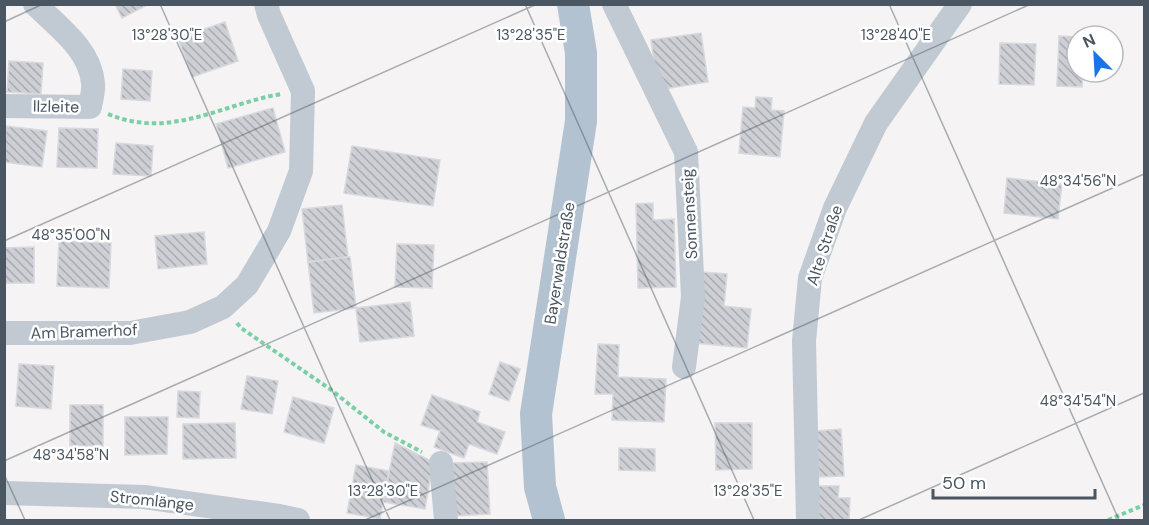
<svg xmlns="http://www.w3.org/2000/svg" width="1149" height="525" font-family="'DM Sans',sans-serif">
<defs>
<pattern id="building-back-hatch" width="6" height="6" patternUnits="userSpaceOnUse" patternTransform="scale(1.5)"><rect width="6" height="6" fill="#cdcfd5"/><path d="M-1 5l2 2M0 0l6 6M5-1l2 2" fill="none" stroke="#a8abb0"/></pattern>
</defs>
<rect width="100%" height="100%" fill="#f5f3f3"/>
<g fill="url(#building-back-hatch)" stroke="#d7d9de" stroke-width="1.5">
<polygon points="115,4 149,4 122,18"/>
<polygon points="225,22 238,61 192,77 178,38"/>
<polygon points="701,33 708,82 658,90 651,40"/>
<polygon points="1059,36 1077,37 1077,72 1083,72 1082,87 1057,86"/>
<polygon points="1000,43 1036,44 1034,85 999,84"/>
<polygon points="9,61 43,63 41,94 7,92"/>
<polygon points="123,69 152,71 150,101 121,99"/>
<polygon points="756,97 772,98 771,110 784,111 780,157 739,153 743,107 755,108"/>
<polygon points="273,108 285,152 228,168 216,124"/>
<polygon points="6,126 47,131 42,167 4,162"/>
<polygon points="59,128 98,129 97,168 57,167"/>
<polygon points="116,143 153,146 151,176 113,174"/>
<polygon points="352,146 440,160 433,206 344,193"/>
<polygon points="1007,178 1062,184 1058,219 1004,213"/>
<polygon points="653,203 653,220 674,219 676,287 638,288 636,204"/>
<polygon points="342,205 348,257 308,262 302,209"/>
<polygon points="204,232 207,264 158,269 155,236"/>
<polygon points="59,241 111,243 109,288 57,286"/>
<polygon points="397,244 434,245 432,288 395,287"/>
<polygon points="34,247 34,283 4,283 4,248"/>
<polygon points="348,257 350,257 356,308 314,313 308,262"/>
<polygon points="702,272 727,274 724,306 751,309 747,348 694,343"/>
<polygon points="410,302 414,336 360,342 356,308"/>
<polygon points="598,344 619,345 618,377 666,379 664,422 612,420 613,394 595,394"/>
<polygon points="500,362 520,369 509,401 489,394"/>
<polygon points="19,364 54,366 51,409 16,406"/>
<polygon points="247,376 278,381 272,414 241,409"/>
<polygon points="178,391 200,392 199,418 177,417"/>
<polygon points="432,395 480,412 477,422 505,432 497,454 469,444 464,458 434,447 440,431 421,425"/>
<polygon points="293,397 334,408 324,443 284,432"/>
<rect x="70" y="405" width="33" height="41"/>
<polygon points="125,417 168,417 167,454 125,455"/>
<polygon points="235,423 236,458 183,459 183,424"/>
<polygon points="715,423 752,423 752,469 716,470"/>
<polygon points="841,429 844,476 819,477 816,431"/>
<polygon points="395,443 433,462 425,509 383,502"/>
<polygon points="619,448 655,449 655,471 619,470"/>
<polygon points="487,462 490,514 451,516 449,463"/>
<polygon points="356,465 389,471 380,519 347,513"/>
<polygon points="818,486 839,486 838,498 850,498 849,520 818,520"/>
</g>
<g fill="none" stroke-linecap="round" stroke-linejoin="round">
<g stroke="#7ad0a6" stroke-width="4" stroke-dasharray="4.5 3" stroke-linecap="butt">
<path d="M108 114C170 140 222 104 281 94"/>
<polyline points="237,323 241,328 330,389 384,432 422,452"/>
<polyline points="1108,520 1144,505"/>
</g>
<g stroke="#c1cad2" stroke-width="24">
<polyline points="614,4 686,152 693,297 684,367"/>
<path d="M4 106 90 107C91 100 94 91 93 83 90 49 58 27 35 4"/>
<polyline points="4,333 130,333 190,322 223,307 247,285 279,231 301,171 303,91 269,15 266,4"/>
<polyline points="441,463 446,520"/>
<polyline points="4,493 144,497 279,516 298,520"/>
<polyline points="808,520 804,341 810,278 835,208 876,123 960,4"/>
</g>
<polyline stroke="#b3c2d1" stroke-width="32" points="549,520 540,487 536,414 581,121 581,53 573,4"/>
</g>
<path fill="none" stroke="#4a5661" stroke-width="1.5" stroke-opacity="0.45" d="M160 4 390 520M525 4 754 520M889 4 1119 520M4 22 43 4M4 241 537 4M4 461 1031 4M4 474 25 520M365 520 1144 174M859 520 1144 393"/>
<g text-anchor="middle" stroke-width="5" stroke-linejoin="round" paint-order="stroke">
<g font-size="16" fill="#4a5661" stroke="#fff">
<text transform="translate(56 106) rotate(1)" y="6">Ilzleite</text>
<text transform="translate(689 214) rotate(-93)" y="6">Sonnensteig</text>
<text transform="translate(824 245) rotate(-72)" y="6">Alte Straße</text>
<text transform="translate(559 263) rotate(-81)" y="6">Bayerwaldstraße</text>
<text transform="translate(84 331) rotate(-2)" y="6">Am Bramerhof</text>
<text transform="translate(152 500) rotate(6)" y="6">Stromlänge</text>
</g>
</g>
<g font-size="15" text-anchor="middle" fill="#4a5661" stroke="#fff" stroke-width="5" stroke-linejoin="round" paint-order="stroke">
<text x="167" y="40">13°28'30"E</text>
<text x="531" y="40">13°28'35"E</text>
<text x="896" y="40">13°28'40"E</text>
<text x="1078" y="186">48°34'56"N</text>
<text x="71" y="240">48°35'00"N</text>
<text x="1078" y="406">48°34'54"N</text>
<text x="71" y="460">48°34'58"N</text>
<text x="383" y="496">13°28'30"E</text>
<text x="748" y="496">13°28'35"E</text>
</g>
<rect width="1149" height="525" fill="none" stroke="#4a5661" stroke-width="12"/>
<g transform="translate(1095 54) rotate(336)"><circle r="28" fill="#ffffff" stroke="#b7bbc0" stroke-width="1.5"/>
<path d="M0-4.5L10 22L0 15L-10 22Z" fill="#1a73e8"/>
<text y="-9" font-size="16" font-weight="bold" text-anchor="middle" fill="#4a5661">N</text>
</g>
<path d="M933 489v9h162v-9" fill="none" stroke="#4a5661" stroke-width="3"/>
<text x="942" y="489" font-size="18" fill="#4a5661" stroke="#ffffff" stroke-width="4.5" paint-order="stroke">50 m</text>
</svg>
